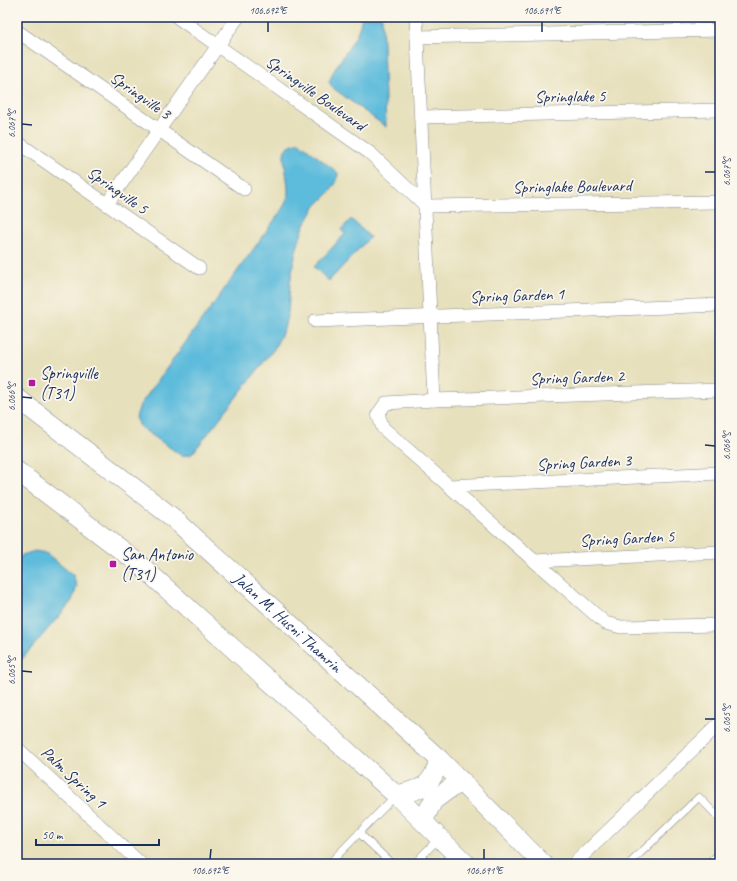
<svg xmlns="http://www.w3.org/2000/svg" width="737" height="881" font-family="Caveat,sans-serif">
<rect width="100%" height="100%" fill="#fbf7ec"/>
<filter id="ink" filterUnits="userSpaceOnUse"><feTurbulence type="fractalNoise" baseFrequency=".025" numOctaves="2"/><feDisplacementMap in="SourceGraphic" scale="8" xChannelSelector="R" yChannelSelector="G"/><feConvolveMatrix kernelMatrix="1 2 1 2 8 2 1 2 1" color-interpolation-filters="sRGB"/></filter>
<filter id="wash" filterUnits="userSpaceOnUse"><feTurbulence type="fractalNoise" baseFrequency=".012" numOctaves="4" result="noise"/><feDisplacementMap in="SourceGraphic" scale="16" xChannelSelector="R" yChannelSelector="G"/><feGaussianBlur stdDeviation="0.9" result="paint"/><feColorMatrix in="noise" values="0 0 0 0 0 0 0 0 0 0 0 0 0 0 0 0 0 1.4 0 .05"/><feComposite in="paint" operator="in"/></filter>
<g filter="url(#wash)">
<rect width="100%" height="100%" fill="#e7e0bc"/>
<g fill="#5dbbdb" stroke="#3c759c">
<path d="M362 17H382L386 127 333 88 329 82C338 57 357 45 362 17Z"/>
<path d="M299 142 338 173 337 181 330 192 315 207 304 226 296 251 290 284 288 312 284 329 274 349 192 454 182 456 140 427 136 417 140 405 276 218C279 213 285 206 287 199 291 186 281 157 285 150 288 145 294 144 299 142Z"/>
<polygon points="351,219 370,237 329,281 314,267 345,234 341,230"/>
<polygon points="35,551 46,553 73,575 77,586 72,601 17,665 17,563 22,555"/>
</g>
</g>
<g filter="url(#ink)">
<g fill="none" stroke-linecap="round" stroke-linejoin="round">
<defs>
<g id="lane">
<polyline points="359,833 392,864"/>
<polyline points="329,864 396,795"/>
<polyline points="414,864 439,838"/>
<polyline points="629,864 699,797 720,819"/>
<polyline points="708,864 720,853"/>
</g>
<g id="street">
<polyline points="177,17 370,153 426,206 720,202"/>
<polyline points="416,17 434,400 386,403 378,414 383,428 605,623 621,627 720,625"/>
<polyline points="17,31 244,189"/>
<polyline points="417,37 720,30"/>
<polyline points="421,117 720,110"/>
<polyline points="17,142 199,268"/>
<polyline points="107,204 238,17"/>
<polyline points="315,321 720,305"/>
<polyline points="434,400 720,390"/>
<polyline points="449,486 720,473"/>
<polyline points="535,561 720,552"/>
<polyline points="17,748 141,864"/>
<polyline points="574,864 720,723"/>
</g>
<g id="secondary">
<path id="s1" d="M17 398 172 517 439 759 543 864"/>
<polyline points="17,471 138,563 396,795 466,864"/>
<path d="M396 795C422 789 432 788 439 759"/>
<polyline points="423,821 433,801 449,789 463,782"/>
</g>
</defs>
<use href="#lane" stroke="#81888d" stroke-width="8"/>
<use href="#street" stroke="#81888d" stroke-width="14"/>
<use href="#secondary" stroke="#81888d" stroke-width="20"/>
<use href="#lane" stroke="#fff" stroke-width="7"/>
<use href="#street" stroke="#fff" stroke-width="13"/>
<use href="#secondary" stroke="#fff" stroke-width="19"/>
</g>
</g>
<path fill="none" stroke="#1b2f5e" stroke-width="1.5" d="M268 32V22M542 32V22M22 124 32 125M705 172H715M22 397 32 398M705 445 715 446M22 671 32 672M705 719H715M210 859 211 849M484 859V849"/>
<g fill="#b5179e" stroke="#fbf7ec" stroke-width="1.5">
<rect x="28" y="379" width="8" height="8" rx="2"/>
<rect x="109" y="560" width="8" height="8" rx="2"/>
</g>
<g text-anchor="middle" stroke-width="3.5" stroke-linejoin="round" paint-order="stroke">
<g font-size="17" fill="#1b2f5e" stroke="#fbf7ec">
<text transform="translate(316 93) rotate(35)" y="6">Springville Boulevard</text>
<text transform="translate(141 95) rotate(35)" y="6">Springville 3</text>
<text transform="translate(570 96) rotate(-1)" y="6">Springlake 5</text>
<text transform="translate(572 186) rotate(-1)" y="6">Springlake Boulevard</text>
<text transform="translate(118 190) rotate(35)" y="6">Springville 5</text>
<text transform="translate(517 295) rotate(-2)" y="6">Spring Garden 1</text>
<text transform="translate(577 377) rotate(-2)" y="6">Spring Garden 2</text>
<text transform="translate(584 462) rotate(-3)" y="6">Spring Garden 3</text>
<text transform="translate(627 538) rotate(-3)" y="6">Spring Garden 5</text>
<text dy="6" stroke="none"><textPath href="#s1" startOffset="352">Jalan M. Husni Thamrin</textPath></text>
<text transform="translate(74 777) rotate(43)" y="6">Palm Spring 1</text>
</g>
<g font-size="17" fill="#1b2f5e" stroke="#fbf7ec" text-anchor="start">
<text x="40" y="379">Springville<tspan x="40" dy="20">(T31)</tspan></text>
<text x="121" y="560">San Antonio<tspan x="121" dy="20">(T31)</tspan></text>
</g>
</g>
<rect width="737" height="881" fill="none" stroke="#fbf7ec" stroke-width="44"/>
<path d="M36 839v6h123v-6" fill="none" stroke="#1b2f5e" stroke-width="2"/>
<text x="42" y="839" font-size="12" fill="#1b2f5e" stroke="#fbf7ec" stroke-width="3" paint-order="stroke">50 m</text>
<rect x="22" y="22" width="693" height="837" fill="none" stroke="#1b2f5e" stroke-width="1.5"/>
<g font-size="10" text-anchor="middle" fill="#1b2f5e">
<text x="268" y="14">106.692°E</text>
<text x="542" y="14">106.691°E</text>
<text transform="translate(11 124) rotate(-90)" y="4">6.067°S</text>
<text transform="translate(726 172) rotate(-90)" y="4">6.067°S</text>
<text transform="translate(11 397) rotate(-90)" y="4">6.066°S</text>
<text transform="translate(726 446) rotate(-90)" y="4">6.066°S</text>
<text transform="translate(11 671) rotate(-90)" y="4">6.065°S</text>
<text transform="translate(726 719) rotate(-90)" y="4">6.065°S</text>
<text x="210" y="874">106.692°E</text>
<text x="484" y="874">106.691°E</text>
</g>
</svg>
